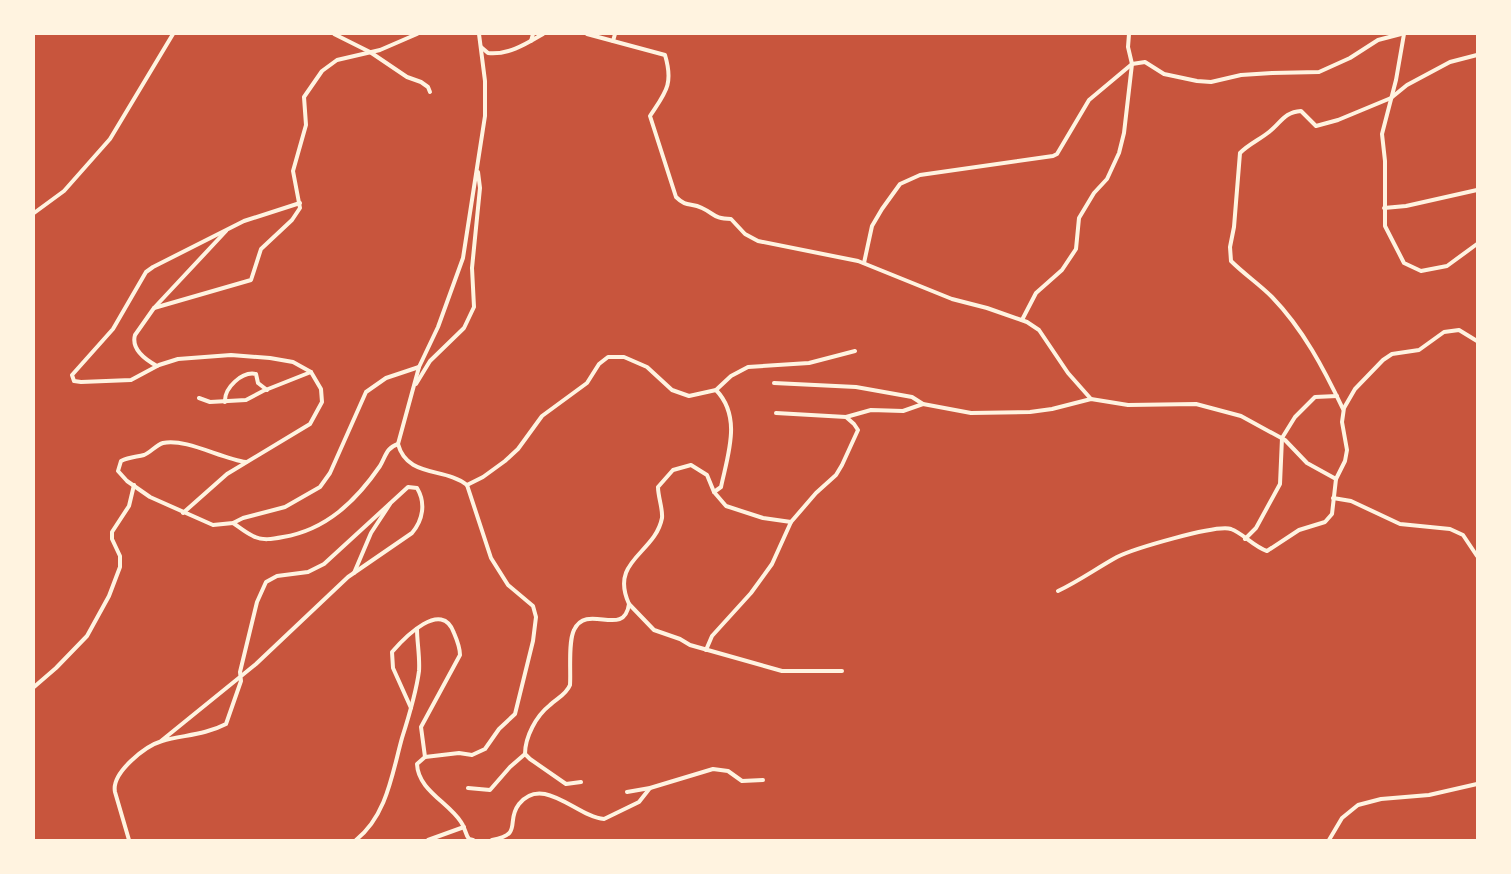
<svg xmlns="http://www.w3.org/2000/svg" width="1511" height="874" font-family="Merriweather,serif">
<rect width="100%" height="100%" fill="#c8553d"/>
<g fill="none" stroke-linecap="round" stroke-linejoin="round">
<g stroke="#fff3e0" stroke-width="4">
<polyline points="334,34 370,52 407,77 421,82 428,87 430,92"/>
<path d="M587 34 665 55C674 85 665 93 650 116L676 197C687 208 691 202 702 208 715 214 714 219 731 219L745 234 758 241 858 261 952 299 987 308 1027 322 1039 330 1068 373 1091 399"/>
<polyline points="1404,34 1396,80 1382,134 1385,161 1385,226 1404,263 1421,271 1447,266 1477,244"/>
<polyline points="531,41 533,34"/>
<polyline points="613,41 615,34"/>
<path d="M481 47 488 53C509 55 526 44 543 34"/>
<polyline points="1384,208 1406,206 1477,190"/>
<polyline points="34,213 64,191 110,139 173,34"/>
<polyline points="864,263 872,226 882,209 900,184 920,175 1053,156 1057,154 1089,100 1132,64 1145,62 1164,74 1197,81 1211,82 1241,75 1272,73 1319,72 1350,58 1378,40 1401,34"/>
<polyline points="154,308 251,280 261,249 292,220 300,208 293,171 306,125 304,97 322,71 337,60 380,50 417,34"/>
<polyline points="1022,320 1036,293 1062,270 1076,249 1079,218 1094,193 1107,179 1119,153 1124,133 1132,64 1128,47 1129,34"/>
<path d="M157 366C146 360 131 349 135 335L154 308 226 231"/>
<polyline points="774,383 856,387 912,397 923,404 971,413 1030,412 1052,409 1091,399 1128,405 1196,404 1241,416 1285,440 1307,463 1336,479"/>
<polyline points="416,384 430,361 464,328 474,307 472,268 480,188 478,172"/>
<polyline points="199,398 210,402 246,400 263,391 311,372"/>
<path d="M225 402C224 388 242 371 256 374L258 383 267 390"/>
<path d="M1343 409C1324 369 1303 329 1272 297 1259 284 1244 274 1231 261L1230 247 1234 227 1240 153C1249 144 1259 140 1269 132 1281 123 1284 112 1301 111L1316 126 1338 120 1391 98 1407 85 1450 62 1477 55"/>
<polyline points="776,413 846,417 871,410 903,411 923,404"/>
<path d="M246 462C222 459 186 438 163 443 156 445 151 452 144 455 136 457 129 457 121 461L118 471 127 481 150 497 213 525 233 523 243 518 285 507 320 487 330 473 366 392 386 378 419 367"/>
<polyline points="467,485 483,477 505,461 518,449 542,416 587,383 599,364 608,357 624,357 647,367 672,390 689,396 716,390 731,376 748,367 809,363 855,351"/>
<path d="M714 492 721 487C728 454 742 417 716 390"/>
<polyline points="1333,498 1351,501 1400,524 1450,529 1463,535 1477,556"/>
<polyline points="183,513 227,474 310,424 322,402 321,389 311,372 293,362 270,358 231,355 178,359 159,365 131,380 81,382 74,381 72,375 113,329 146,272 153,267 244,221 300,203"/>
<path d="M791 522 763 518 726 506 714 492 707 475 691 465 673 470 658 487C658 497 663 509 662 518 655 554 609 560 629 604L654 630 680 639 690 645 782 671H842"/>
<path d="M233 523C239 527 246 533 253 536 262 541 273 539 283 537 326 530 356 501 380 466 386 456 386 448 398 444"/>
<polyline points="1245,539 1256,528 1280,484 1282,438 1295,417 1315,397 1337,396"/>
<polyline points="354,573 371,533 390,504"/>
<path d="M1058 591C1079 581 1097 568 1117 557 1133 549 1216 524 1231 529 1244 534 1253 546 1267 551L1299 530 1325 522 1332 514 1336 479 1345 461 1347 450 1342 422 1344 408 1355 389 1383 360 1392 354 1419 350 1444 332 1459 330 1477 341"/>
<polyline points="706,650 712,636 751,593 772,564 791,522 816,493 836,475 842,465 858,430 854,424 846,417"/>
<polyline points="34,687 56,668 87,636 109,596 120,567 120,556 112,539 112,532 129,506 134,485"/>
<path d="M411 708 393 668 392 652C405 637 442 599 454 633 457 640 460 647 460 655L421 727 425 757"/>
<path d="M581 782 566 784 530 759 525 754C525 737 536 716 550 705 557 698 566 695 570 685 571 672 568 642 574 630 587 602 624 639 629 604"/>
<polyline points="468,788 490,790 510,767 525,754"/>
<polyline points="627,792 650,788 713,769 728,771 742,781 763,780"/>
<path d="M129 840 115 792C111 773 145 746 162 741 183 735 205 735 226 724L241 681 240 672 257 602 266 582 277 576 308 572 324 564 408 487 417 488C426 503 423 520 412 533L348 577 256 664 161 741"/>
<path d="M356 840C387 815 392 774 402 738 409 716 416 694 419 671 420 657 417 642 417 629"/>
<polyline points="428,840 464,827"/>
<path d="M473 840 469 839C465 834 465 827 461 822 448 802 418 790 417 764L425 757 459 753 472 755 485 749 499 729 515 714 533 641 536 617 533 606 508 585 491 558 467 485C445 467 407 478 398 444L419 367 438 327 463 258 485 116V81L479 34"/>
<path d="M492 840C524 834 505 822 519 804 543 774 577 817 604 819L639 802 650 788"/>
<polyline points="1329,840 1342,818 1358,805 1381,799 1429,795 1477,784"/>
</g>
</g>
<rect width="1511" height="874" fill="none" stroke="#fff3e0" stroke-width="70"/>
</svg>
